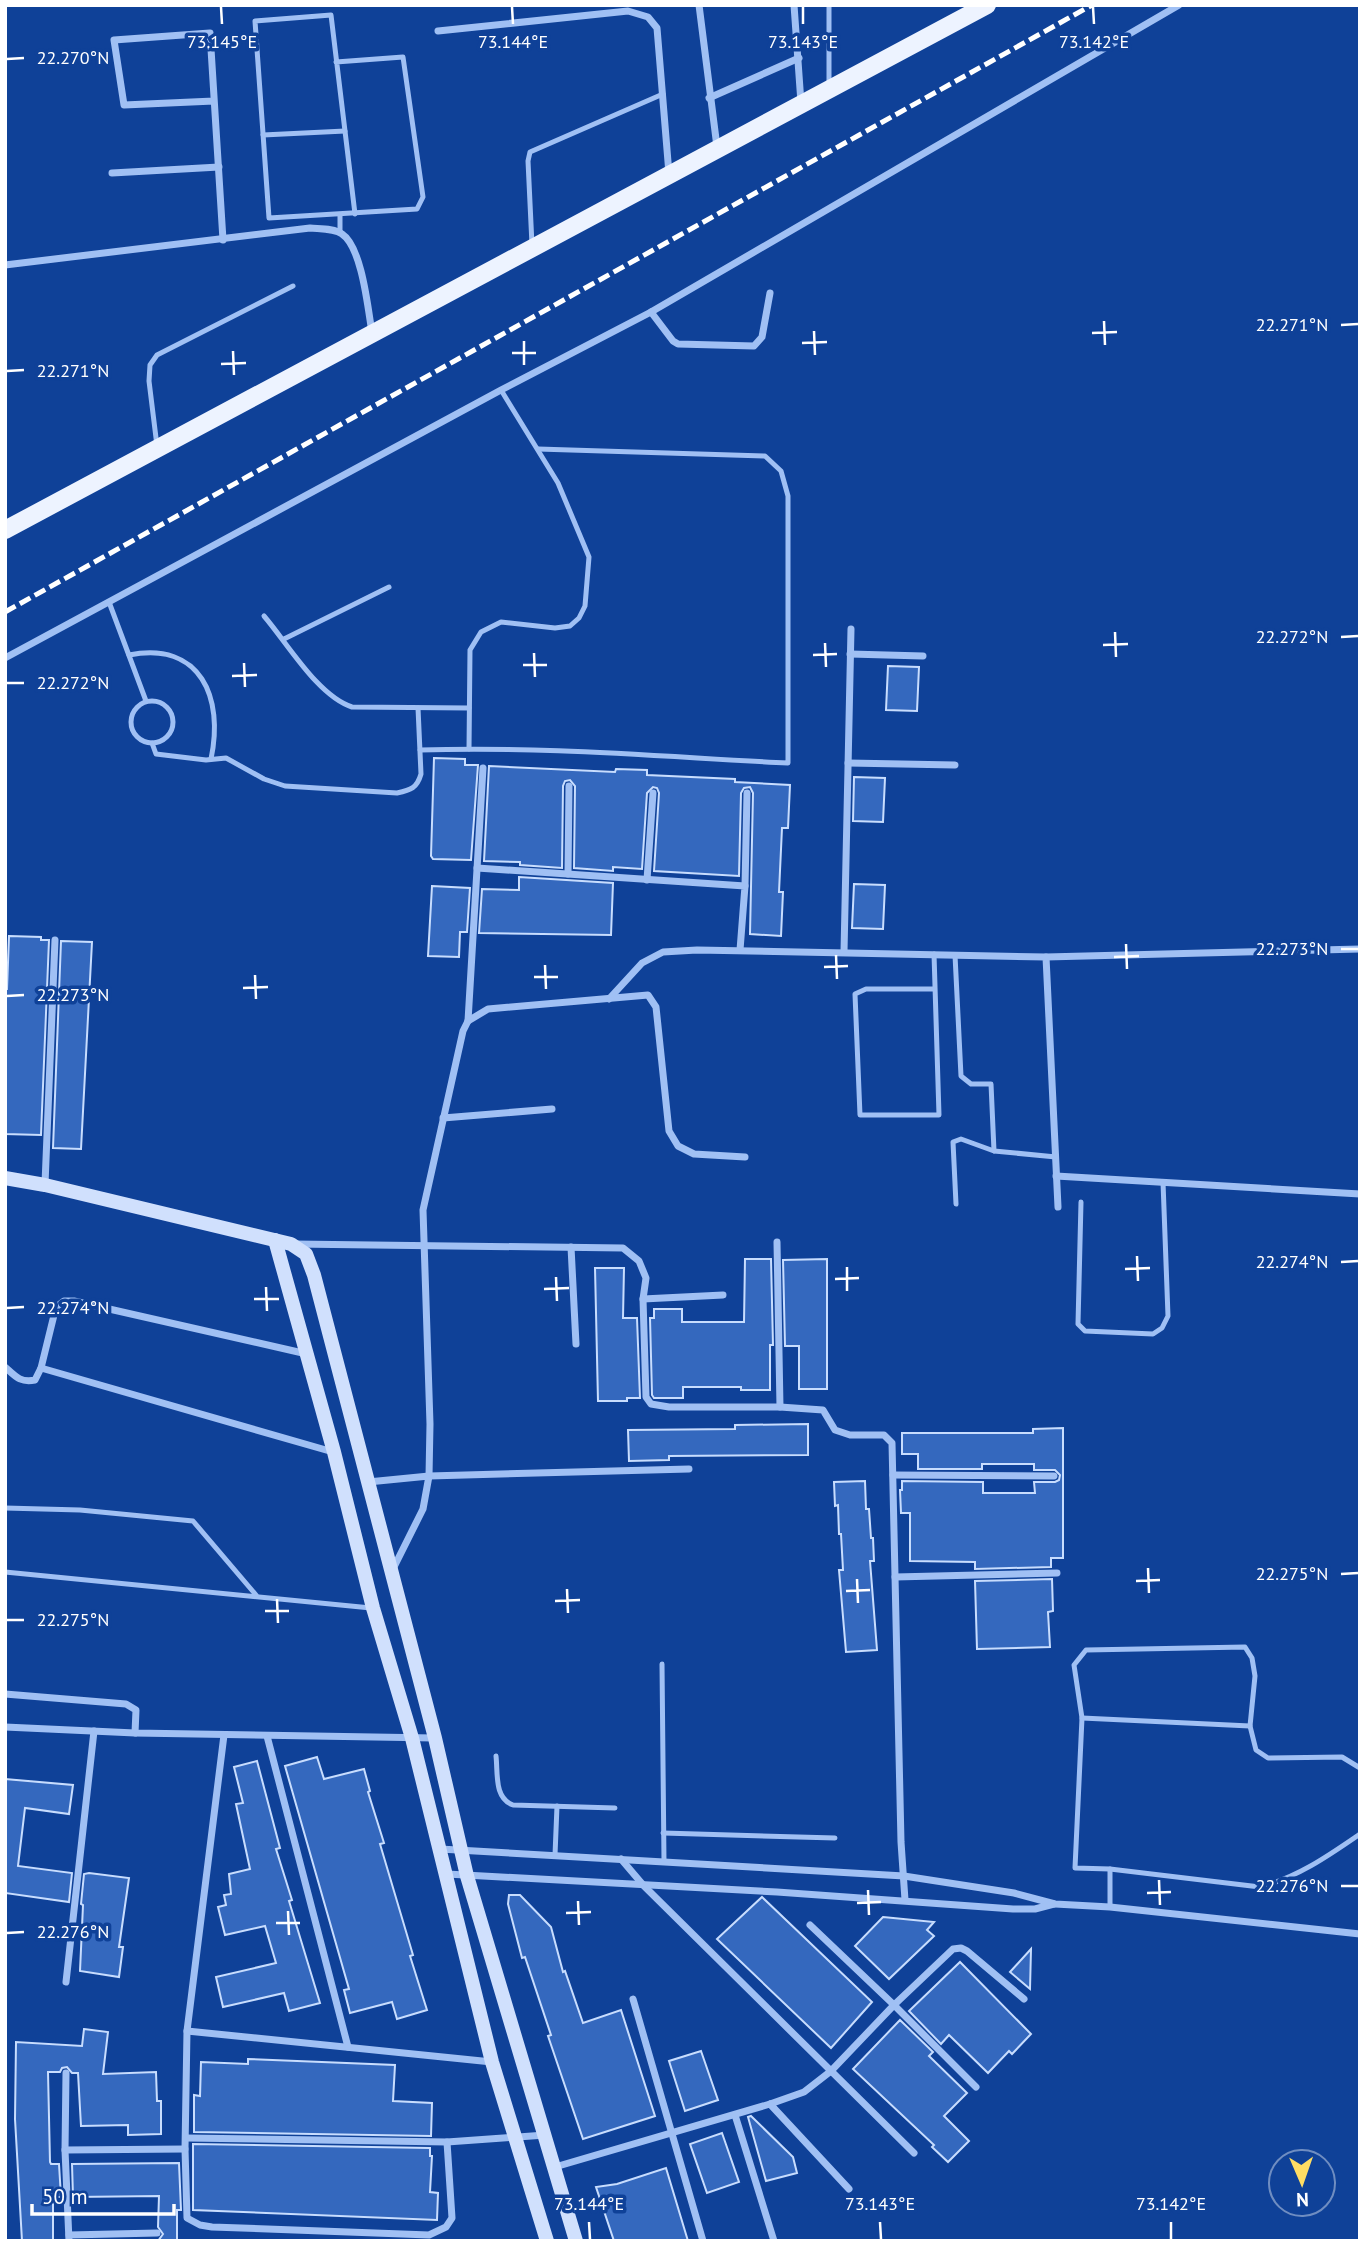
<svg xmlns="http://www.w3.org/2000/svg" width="1365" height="2246" font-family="'PT Sans',sans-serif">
<rect width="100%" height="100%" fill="#0f4198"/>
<g fill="#3468be" stroke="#c8ddfe" stroke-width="2">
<polygon points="888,666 919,667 917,711 886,710"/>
<polygon points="434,758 465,759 465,765 478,765 471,860 433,859 431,856"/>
<polygon points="489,766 615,772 616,769 647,770 647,775 735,779 735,782 790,785 788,828 782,828 779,892 783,892 781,936 750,934 753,793 750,787 744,788 741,793 739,876 654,871 659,793 657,788 653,787 647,793 642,869 613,867 613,871 574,868 575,786 570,780 565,781 563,786 562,868 520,865 520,862 484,861"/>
<polygon points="854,777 885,778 883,822 853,821"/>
<polygon points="519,877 613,883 611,935 479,933 482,889 519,890"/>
<polygon points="854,884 885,885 883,929 852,928"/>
<polygon points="432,886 470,888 467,932 460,932 459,957 428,956"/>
<polygon points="9,936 41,937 41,940 49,940 41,1135 5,1134 5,989 7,989"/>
<polygon points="61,941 92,942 81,1149 53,1148"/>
<polygon points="745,1259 771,1259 773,1345 770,1345 770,1390 741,1390 741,1387 683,1387 683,1398 654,1398 652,1395 650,1318 654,1318 654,1309 682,1309 682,1322 744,1322"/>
<polygon points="827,1259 827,1389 799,1389 799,1346 785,1346 783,1260"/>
<polygon points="595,1268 624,1268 623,1318 637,1318 640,1398 627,1398 627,1401 598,1401"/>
<polygon points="808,1424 808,1455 669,1456 669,1460 629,1461 628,1430 735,1429 735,1425"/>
<polygon points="1063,1428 1063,1558 1051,1558 1051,1567 975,1569 975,1562 910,1561 910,1513 901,1513 900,1490 902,1490 902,1481 983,1482 983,1493 1035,1493 1034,1482 1055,1482 1059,1480 1060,1475 1055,1470 1034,1470 1034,1464 982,1464 982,1469 918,1469 918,1454 902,1454 902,1433 1033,1433 1033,1429"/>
<polygon points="865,1481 866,1509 869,1509 871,1538 873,1538 874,1561 870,1561 877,1650 846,1652 839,1570 843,1570 841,1534 839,1534 838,1505 835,1506 834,1482"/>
<polygon points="1052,1579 1053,1611 1048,1612 1050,1647 977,1649 975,1581"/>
<polygon points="317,1757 324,1779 364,1769 370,1791 368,1792 384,1843 380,1844 413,1955 410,1956 427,2010 397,2019 392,2002 350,2013 344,1990 349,1989 285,1766"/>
<polygon points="257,1761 280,1848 276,1849 292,1900 289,1901 320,2003 289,2011 284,1993 223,2007 216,1977 276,1963 265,1926 225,1935 218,1907 226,1905 224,1895 231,1894 229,1874 250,1869 236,1804 243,1803 234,1767"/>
<polygon points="5,1779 73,1785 69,1814 25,1808 18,1866 72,1873 69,1902 5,1893"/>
<polygon points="89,1873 129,1878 119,1947 123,1947 119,1977 80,1971 83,1905 81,1904 84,1874"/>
<polygon points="509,1895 520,1895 551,1927 563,1972 565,1971 583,2023 621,2010 655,2116 583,2139 548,2036 551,2035 525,1957 522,1958 508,1904"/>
<polygon points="762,1897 872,2002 831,2048 717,1939"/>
<polygon points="883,1917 934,1922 927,1930 934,1936 889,1979 855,1946"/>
<polygon points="1031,1949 1030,1989 1010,1972"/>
<polygon points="960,1962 1031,2034 1012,2054 1009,2051 988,2073 949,2035 941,2044 909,2011"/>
<polygon points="900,2020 933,2052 929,2056 967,2093 944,2116 969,2141 948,2162 932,2147 934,2145 853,2069"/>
<polygon points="84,2029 108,2032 103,2074 156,2072 157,2101 161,2101 161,2134 128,2135 128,2125 81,2126 78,2073 72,2073 67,2067 62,2068 60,2072 48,2072 50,2162 51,2164 59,2164 61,2197 53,2197 53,2241 22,2241 15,2119 16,2042 82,2046"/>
<polygon points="701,2051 718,2100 685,2111 669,2061"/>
<polygon points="248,2059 395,2065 393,2101 432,2103 431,2136 194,2132 194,2095 200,2096 201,2062 248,2064"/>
<polygon points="751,2116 793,2157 797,2173 766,2181 748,2117"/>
<polygon points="722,2133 739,2182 707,2193 690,2144"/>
<polygon points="193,2144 430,2148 430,2156 432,2156 430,2192 438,2193 437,2220 193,2210"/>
<polygon points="179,2163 181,2210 177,2210 177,2241 158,2241 163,2234 158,2227 159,2196 73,2197 72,2164"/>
<polygon points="666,2168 688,2241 614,2241 596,2187 617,2184"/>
</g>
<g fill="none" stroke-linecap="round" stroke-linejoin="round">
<g stroke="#a0c0f4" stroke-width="5">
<path d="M336 62 403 57 423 197 417 209 269 218 255 21 331 15C339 81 347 148 355 214"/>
<polyline points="829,86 829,5"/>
<polyline points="263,135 345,131"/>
<polyline points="340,215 340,232"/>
<polyline points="532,245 528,161 530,152 663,94"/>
<polyline points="157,446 149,381 150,365 157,355 293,286"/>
<polyline points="109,602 146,701"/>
<path d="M264 616C288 644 318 696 352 707L469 708"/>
<polyline points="284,639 389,587"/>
<path d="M129 655C201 641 224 698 211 759"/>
<circle cx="152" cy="722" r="21"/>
<path d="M152 743 156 754 206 760 226 758 264 779 285 786 397 793C411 790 417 788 421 774L418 708"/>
<polyline points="469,749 470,650 481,632 501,622 555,628 570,626 579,618 585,606 589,557 558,483 501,390"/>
<path d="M420 750C543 746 666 757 788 763V496L781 471 765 456 538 449"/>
<polyline points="934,954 939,1115 860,1115 855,994 866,989 935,989"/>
<polyline points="955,955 961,1076 971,1084 991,1084 994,1151 1056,1157"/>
<polyline points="1081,1202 1078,1324 1085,1331 1153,1334 1162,1328 1168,1316 1163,1182"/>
<polyline points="956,1204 953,1142 961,1139 994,1151"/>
<polyline points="5,1508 80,1510 193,1521 256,1595"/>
<polyline points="5,1572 371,1608"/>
<polyline points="662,1664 664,1861"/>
<polyline points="1082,1718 1250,1726"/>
<path d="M496 1756C498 1774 494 1798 513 1805L615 1808"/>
<path d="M1360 1768 1342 1757 1268 1758 1256 1750 1250 1726 1255 1676 1252 1658 1245 1647 1086 1650 1074 1665 1082 1718 1075 1868 1110 1869 1260 1887C1298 1877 1328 1856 1360 1834"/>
<polyline points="663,1833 835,1838"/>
<polyline points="555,1855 557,1806"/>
<polyline points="1110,1907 1110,1869"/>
</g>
<g stroke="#a0c0f4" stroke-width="7">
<polyline points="699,5 717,147"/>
<polyline points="794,5 801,103"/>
<polyline points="438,31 628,11 648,17 657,28 669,174"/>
<polyline points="709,98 799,58"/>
<polyline points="214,101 124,105 114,40 210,33 223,240"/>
<polyline points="112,173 219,167"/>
<path d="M5 265 310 228C319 229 334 228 342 234 362 247 368 309 372 333"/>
<polyline points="651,312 673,341 678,344 754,346 762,337 770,293"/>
<polyline points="850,654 923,656"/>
<polyline points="5,658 501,390 651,312 1179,5"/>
<polyline points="848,763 955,765"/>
<polyline points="477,868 745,886 740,950"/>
<polyline points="568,874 569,786"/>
<polyline points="647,880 653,793"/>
<polyline points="745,886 747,793"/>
<polyline points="844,952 851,629"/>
<polyline points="1046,957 1360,949"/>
<polyline points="609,999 642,963 663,952 697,950 1046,957 1058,1207"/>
<polyline points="468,1021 488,1009 648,995 656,1007 669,1131 678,1146 694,1154 745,1157"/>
<polyline points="443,1118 552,1109"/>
<polyline points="1056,1176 1360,1194"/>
<polyline points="45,1184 55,940"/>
<polyline points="777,1242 780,1407"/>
<polyline points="294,1244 623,1248 639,1261 646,1278 643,1299 646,1397 651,1404 669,1407 780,1407 823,1410 835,1430 850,1435 884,1435 892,1443 901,1842 905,1900"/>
<polyline points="571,1247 576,1344"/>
<polyline points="643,1299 723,1295"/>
<path d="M5 1367C15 1376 20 1383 35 1380L41 1368 56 1307 64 1301H74L307 1354"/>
<polyline points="41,1368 333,1452"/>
<polyline points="893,1475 1054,1476"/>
<polyline points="368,1482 429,1476 689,1469"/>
<polyline points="393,1569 423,1509 429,1476 430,1424 423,1210 463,1031 468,1021 483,768"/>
<polyline points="895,1577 1057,1573"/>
<polyline points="5,1694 126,1704 136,1710 135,1733"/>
<polyline points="5,1727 135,1733 434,1738"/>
<polyline points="224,1735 187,2031 185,2149 187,2218 200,2225 212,2227 429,2235 446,2227 452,2218 447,2142"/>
<polyline points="267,1736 348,2047"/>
<polyline points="440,1849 904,1876 1014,1893 1055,1904 1110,1907 1360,1934"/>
<polyline points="621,1859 644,1886 914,2153"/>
<polyline points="447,1874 777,1892 1013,1909 1035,1909 1054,1904"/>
<polyline points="810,1925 894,2005 976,2087"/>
<polyline points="66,1982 94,1731"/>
<polyline points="633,1999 703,2241"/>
<polyline points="187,2031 492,2062"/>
<polyline points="770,2104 849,2189"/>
<polyline points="735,2115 774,2241"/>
<polyline points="187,2138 447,2142 545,2135"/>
<polyline points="65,2150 66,2073"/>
<polyline points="555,2167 770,2104 804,2092 831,2071 894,2005 953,1949 961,1948 967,1951 1024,1999"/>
<polyline points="69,2235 157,2233"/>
<polyline points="69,2241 65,2150 185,2149"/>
</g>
<g stroke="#d0e0fd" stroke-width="14">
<polyline points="5,1178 45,1185 291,1244 306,1254 314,1275 435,1738 467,1876 576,2241"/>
<polyline points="275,1240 334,1452 373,1608 412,1738 492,2062 547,2241"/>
</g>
<polyline stroke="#edf3ff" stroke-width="18" points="5,530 987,5"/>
<polyline stroke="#fff" stroke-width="5" stroke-dasharray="12 5" stroke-linecap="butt" points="5,612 1092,5"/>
</g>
<path fill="none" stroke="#fff" stroke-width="2.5" d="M221 7 222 24M512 7 513 24M803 7V24M1093 7 1094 24M7 59 24 58M1104 321 1105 345M1341 325 1358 324M814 331 815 355M1092 333 1117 332M524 341V365M802 343 827 342M233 351 234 375M512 353H536M221 364 246 363M7 371 24 370M1115 632 1116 657M1341 637 1358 636M825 643 826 667M1103 645 1128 644M534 653 535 677M813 655 837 654M244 663 245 687M523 665H547M232 676 257 675M7 683H24M1126 944 1127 969M1341 949H1358M836 955 837 979M1114 957 1139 956M545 965 546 989M824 967 848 966M255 975 256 999M534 977H558M243 988 268 987M7 996 24 995M1137 1256 1138 1281M1341 1262 1358 1261M847 1267V1291M1125 1269 1150 1268M556 1277 557 1301M835 1279 859 1278M266 1287 267 1311M544 1289 569 1288M254 1299H279M7 1308 24 1307M1148 1568 1149 1593M1341 1574 1358 1573M857 1579 858 1603M1136 1581 1160 1580M567 1589 568 1613M846 1591 870 1590M277 1599 278 1623M555 1601 580 1600M265 1611H289M7 1620H24M1159 1880 1160 1905M1341 1886H1358M868 1890 869 1915M1147 1893 1171 1892M578 1901 579 1925M857 1903 881 1902M288 1911 289 1935M566 1913 591 1912M276 1923H300M7 1933 24 1932M589 2222 590 2239M880 2222 881 2239M1171 2222V2239"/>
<g font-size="18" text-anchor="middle" fill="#fff" stroke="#0f4198" stroke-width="7" stroke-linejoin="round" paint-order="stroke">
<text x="222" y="48">73.145°E</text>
<text x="513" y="48">73.144°E</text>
<text x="803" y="48">73.143°E</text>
<text x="1094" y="48">73.142°E</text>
<text x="73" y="64">22.270°N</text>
<text x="1292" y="331">22.271°N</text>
<text x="73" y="377">22.271°N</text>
<text x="1292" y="643">22.272°N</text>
<text x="73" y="689">22.272°N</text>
<text x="1292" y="955">22.273°N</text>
<text x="73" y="1001">22.273°N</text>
<text x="1292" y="1268">22.274°N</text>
<text x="73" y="1314">22.274°N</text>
<text x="1292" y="1580">22.275°N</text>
<text x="73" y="1626">22.275°N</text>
<text x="1292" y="1892">22.276°N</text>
<text x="73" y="1938">22.276°N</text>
<text x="589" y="2210">73.144°E</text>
<text x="880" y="2210">73.143°E</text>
<text x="1171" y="2210">73.142°E</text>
</g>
<rect width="1365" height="2246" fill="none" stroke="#ffffff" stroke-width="14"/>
<g transform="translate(1302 2183) rotate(178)"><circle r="33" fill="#0f4198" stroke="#6f8dc1" stroke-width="2"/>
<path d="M0-5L12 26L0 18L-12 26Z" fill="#ffdd63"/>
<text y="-10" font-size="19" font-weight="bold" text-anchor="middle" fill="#ffffff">N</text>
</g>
<path d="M32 2204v10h142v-10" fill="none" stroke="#ffffff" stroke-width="3.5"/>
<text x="42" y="2204" font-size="21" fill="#ffffff" stroke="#0f4198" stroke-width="5" paint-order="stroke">50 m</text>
</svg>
